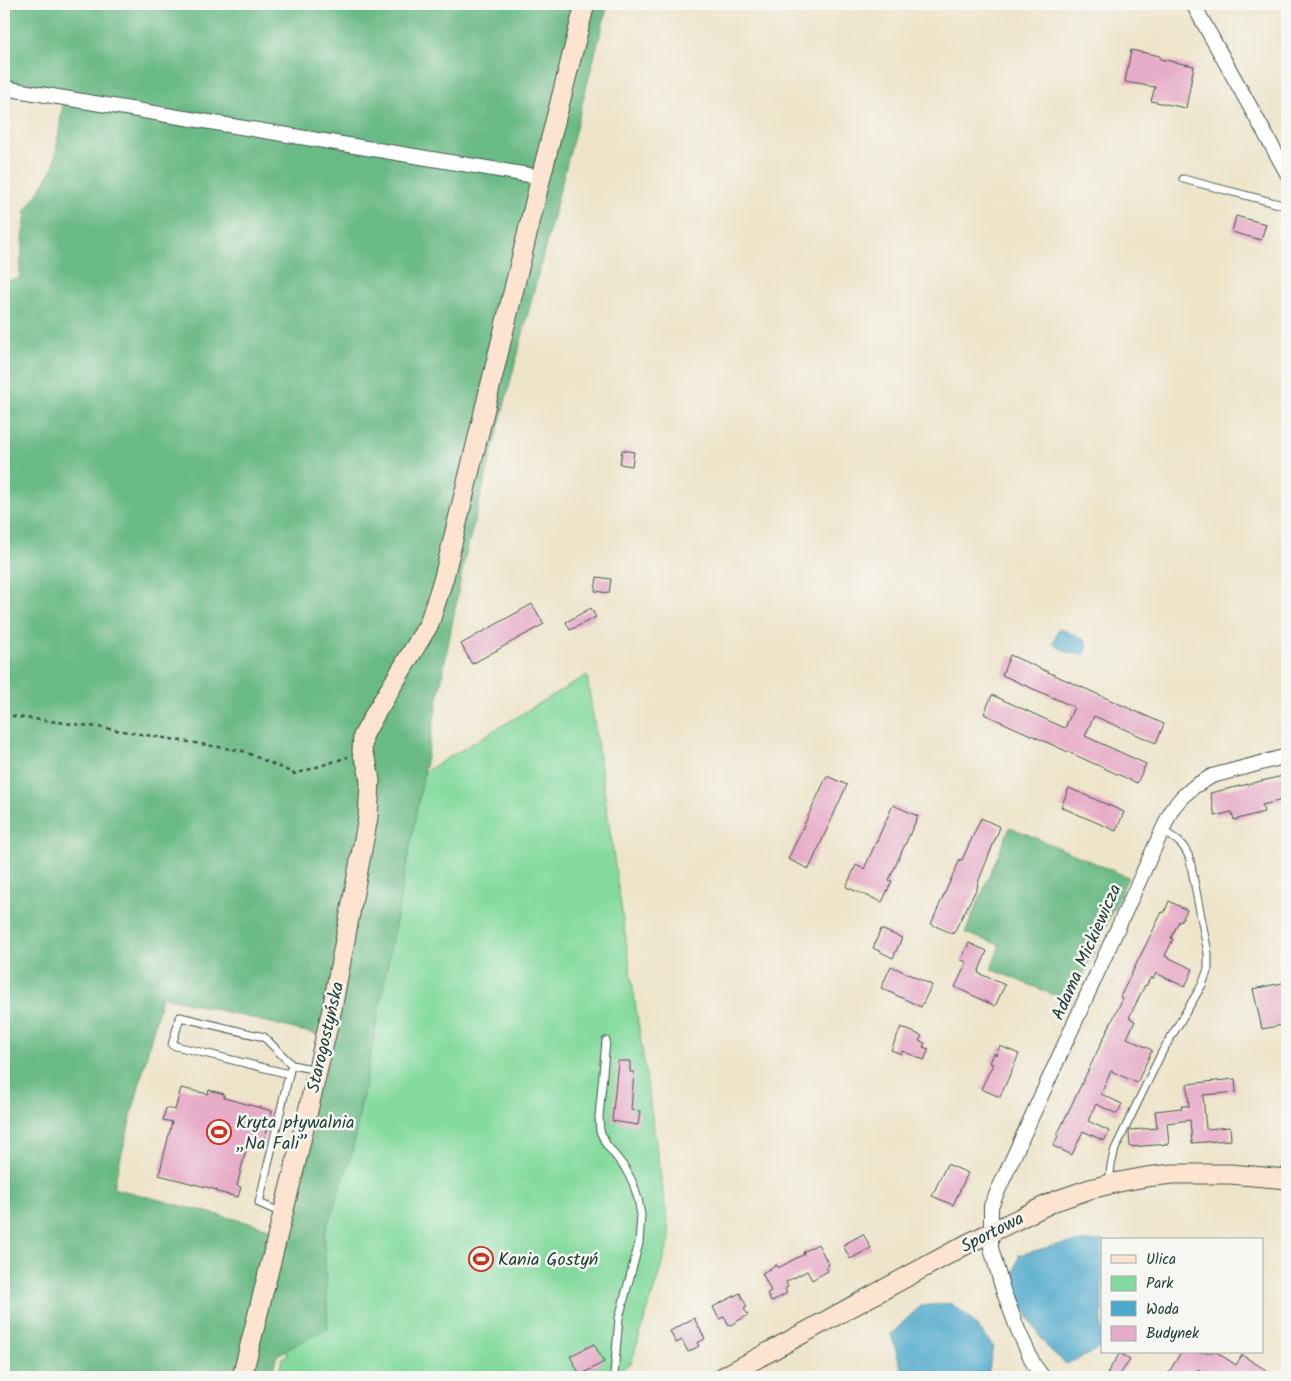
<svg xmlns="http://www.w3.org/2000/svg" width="1291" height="1381" font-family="Kalam,sans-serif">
<rect width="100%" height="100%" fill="#f6f6f2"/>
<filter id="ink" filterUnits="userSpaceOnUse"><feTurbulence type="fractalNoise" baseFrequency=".02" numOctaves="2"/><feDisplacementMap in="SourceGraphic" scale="10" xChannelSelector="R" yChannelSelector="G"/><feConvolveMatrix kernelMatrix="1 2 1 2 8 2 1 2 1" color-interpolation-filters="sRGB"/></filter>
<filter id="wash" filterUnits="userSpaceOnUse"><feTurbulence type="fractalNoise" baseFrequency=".0096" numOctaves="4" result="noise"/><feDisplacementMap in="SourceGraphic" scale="20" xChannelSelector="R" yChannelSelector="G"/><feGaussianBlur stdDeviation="1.12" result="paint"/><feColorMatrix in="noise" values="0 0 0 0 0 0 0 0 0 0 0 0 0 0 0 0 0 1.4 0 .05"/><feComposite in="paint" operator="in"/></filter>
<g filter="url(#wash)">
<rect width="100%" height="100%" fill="#eee4ca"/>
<polygon fill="#84da9e" stroke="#528c69" points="587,675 670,1239 631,1363 609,1377 278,1377 282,1358 288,1354 275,1333 411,780"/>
<g fill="#6bba85" stroke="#457c5c" fill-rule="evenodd">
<path d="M4 4H608L464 561 352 1153 324 1235 328 1328 277 1355 271 1377H4V281L19 279 26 211 54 167 64 95 4 83ZM162 996 327 1037 281 1231 113 1188Z"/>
<polygon points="1010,827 1128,877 1071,1002 991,969 1000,945 965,933"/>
</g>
<g fill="#4da8cb" stroke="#367280">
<path d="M1059 628 1085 640 1088 646 1085 654C1073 655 1064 651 1053 644Z"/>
<polygon points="1102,1240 1102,1347 1087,1355 1066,1364 1047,1347 1029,1319 1013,1281 1019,1255 1056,1245"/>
<polygon points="951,1303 971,1319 993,1346 989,1371 983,1377 906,1377 902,1371 891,1334 920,1306"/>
</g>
<g id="blocks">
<g fill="#e7acc8">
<polygon points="1131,50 1160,56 1160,59 1194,66 1186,108 1151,101 1155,87 1125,82"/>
<polygon points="1236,216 1266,224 1261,240 1232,232"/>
<polygon points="622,450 634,452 632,466 620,464"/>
<polygon points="597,577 611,579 609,593 595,591"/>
<polygon points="532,604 544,624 472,664 461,644"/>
<polygon points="591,608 596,617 570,630 566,622"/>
<polygon points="1010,655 1164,724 1156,743 1094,716 1085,736 1146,764 1137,783 984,714 992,695 1065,728 1074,707 1002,675"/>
<polygon points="1287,775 1287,799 1262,805 1264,812 1234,820 1232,812 1215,816 1210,793"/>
<polygon points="827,776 847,785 809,869 788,859"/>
<polygon points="1069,788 1124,812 1116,831 1061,807"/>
<polygon points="893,805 918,816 889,880 892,881 882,902 846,887 856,865 864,869"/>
<polygon points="981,818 1000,827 977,885 978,886 953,934 931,924 960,859 962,860"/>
<polygon points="1169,901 1187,910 1181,922 1179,921 1171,938 1173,939 1165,956 1193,969 1185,987 1156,973 1153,979 1151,977 1146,986 1145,985 1129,1018 1135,1021 1127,1038 1152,1050 1137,1083 1111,1071 1101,1094 1122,1104 1117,1114 1096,1104 1088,1121 1109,1131 1104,1141 1083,1131 1072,1155 1053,1146 1058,1136 1057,1135 1123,998 1120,997 1162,912 1164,913"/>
<polygon points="881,929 902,938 893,958 873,948"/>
<polygon points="969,943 987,951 978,973 1005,985 995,1006 955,987 967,962 961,960"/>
<polygon points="891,966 932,985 921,1007 881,988"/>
<polygon points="1287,982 1287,1024 1262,1029 1253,989"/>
<polygon points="901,1027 922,1036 919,1041 925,1043 923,1047 929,1049 924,1060 902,1051 901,1054 891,1050"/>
<polygon points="1000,1046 1019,1054 1000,1097 981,1089 993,1064 990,1063 994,1053 996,1055"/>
<polygon points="618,1061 630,1061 630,1072 634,1072 631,1110 640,1111 638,1125 612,1121"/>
<polygon points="1235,1079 1236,1092 1203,1095 1206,1129 1230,1127 1231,1140 1192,1143 1190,1120 1167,1123 1169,1144 1130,1147 1129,1133 1130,1130 1157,1128 1155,1111 1182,1108 1181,1106 1189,1106 1187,1084"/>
<polygon points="181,1088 208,1094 209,1090 224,1094 224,1098 272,1111 263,1144 248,1141 237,1186 241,1187 238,1197 217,1192 217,1190 159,1175 172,1122 163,1120 166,1108 175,1110"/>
<polygon points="947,1164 968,1173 953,1205 932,1196"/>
<polygon points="863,1234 871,1248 850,1259 843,1245"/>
<polygon points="818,1244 829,1265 826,1267 828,1271 812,1280 807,1271 786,1282 788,1287 785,1289 787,1293 771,1302 767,1293 771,1291 762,1273 777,1265 778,1268 804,1254 803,1252"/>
<polygon points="740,1293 747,1307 744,1309 748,1315 729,1326 724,1317 719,1319 713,1307"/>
<polygon points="694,1318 705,1339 697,1343 699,1346 688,1352 682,1340 676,1343 670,1331"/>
<polygon points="594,1344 604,1362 580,1375 570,1356"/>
<polygon points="1181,1352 1216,1352 1236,1365 1242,1355 1277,1377 1211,1377 1198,1369 1194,1377 1166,1377"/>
<polygon points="1120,1353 1130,1360 1118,1377 1113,1377 1107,1373"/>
</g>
</g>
</g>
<g filter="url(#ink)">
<use href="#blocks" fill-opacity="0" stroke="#3e564a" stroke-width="1"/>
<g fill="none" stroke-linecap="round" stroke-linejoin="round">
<defs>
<g id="lane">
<polyline points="1183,179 1287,206"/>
<polyline points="606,1041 599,1117 600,1131 606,1144 625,1168 633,1183 638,1199 641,1215 639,1243 619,1318 614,1375 614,1377"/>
<polyline points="289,1074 172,1045 180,1017 264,1037 292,1065 317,1070"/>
<path d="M1109 1184 1111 1165 1115 1149 1162 1052 1202 985 1208 969V953L1190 860C1185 844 1176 839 1162 830"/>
<polyline points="282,1213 259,1203 290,1070"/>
</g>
<g id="street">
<polyline points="1193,4 1287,173"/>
<polyline points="4,88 541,177"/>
<polyline points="1043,1377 1034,1365 1018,1330 1003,1290 991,1248 991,1206 1172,809 1182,797 1195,786 1212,776 1287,756"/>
</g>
<g id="secondary">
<polyline points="242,1377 295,1166 332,1009 368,818 370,781 367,764 362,752 363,736 375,714 429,624 444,577 541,177 585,4"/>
<polyline points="723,1377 967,1244 1055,1201 1090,1189 1119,1182 1146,1177 1173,1174 1230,1174 1287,1179"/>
</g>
</defs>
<use href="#lane" stroke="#3e564a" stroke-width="9"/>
<use href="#street" stroke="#3e564a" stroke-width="16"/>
<use href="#secondary" stroke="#3e564a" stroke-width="21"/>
<polyline stroke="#3e564a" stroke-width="2.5" stroke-dasharray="4 4" stroke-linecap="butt" points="4,714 18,717 104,728 243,751 295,774 348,757"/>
<use href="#lane" stroke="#fff" stroke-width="7"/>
<use href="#street" stroke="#fff" stroke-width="14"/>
<use href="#secondary" stroke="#fde4d1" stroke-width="19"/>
</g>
</g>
<defs>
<symbol id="stadium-ring" viewBox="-11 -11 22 22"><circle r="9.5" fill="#f6f6f2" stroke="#c8321e" stroke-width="1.5"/><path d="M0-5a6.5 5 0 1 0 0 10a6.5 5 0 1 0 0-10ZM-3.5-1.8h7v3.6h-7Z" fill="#c8321e"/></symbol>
</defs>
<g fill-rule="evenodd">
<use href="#stadium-ring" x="205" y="1118" width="28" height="28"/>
<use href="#stadium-ring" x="467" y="1245" width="28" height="28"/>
</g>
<g text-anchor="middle" stroke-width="5" stroke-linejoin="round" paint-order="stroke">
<g font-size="18" fill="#1f3d34" stroke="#f6f6f2">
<text transform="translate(1086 952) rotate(-66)" y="6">Adama Mickiewicza</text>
<text transform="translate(325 1037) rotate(-77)" y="6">Starogostyńska</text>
<text transform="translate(992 1232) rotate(-27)" y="6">Sportowa</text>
</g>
<g font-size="18" fill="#1f3d34" stroke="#f6f6f2" text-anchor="start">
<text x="236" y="1128">Kryta pływalnia<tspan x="236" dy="21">„Na Fali”</tspan></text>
<text x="498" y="1265">Kania Gostyń</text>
</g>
</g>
<rect width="1291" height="1381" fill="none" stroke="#f6f6f2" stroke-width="20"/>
<rect x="1101" y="1238" width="162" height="115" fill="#f6f6f2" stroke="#a0aca6"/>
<rect x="1111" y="1255" width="25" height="8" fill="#fde4d1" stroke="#a0aca6"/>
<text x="1146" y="1264" font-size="15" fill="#1f3d34">Ulica</text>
<rect x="1111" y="1276" width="25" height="15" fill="#84da9e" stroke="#a0aca6"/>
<text x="1146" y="1288" font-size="15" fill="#1f3d34">Park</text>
<rect x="1111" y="1301" width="25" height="15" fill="#4da8cb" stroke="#a0aca6"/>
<text x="1146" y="1314" font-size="15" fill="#1f3d34">Woda</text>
<rect x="1111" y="1326" width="25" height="15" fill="#e7acc8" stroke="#a0aca6"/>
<text x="1146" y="1338" font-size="15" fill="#1f3d34">Budynek</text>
</svg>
